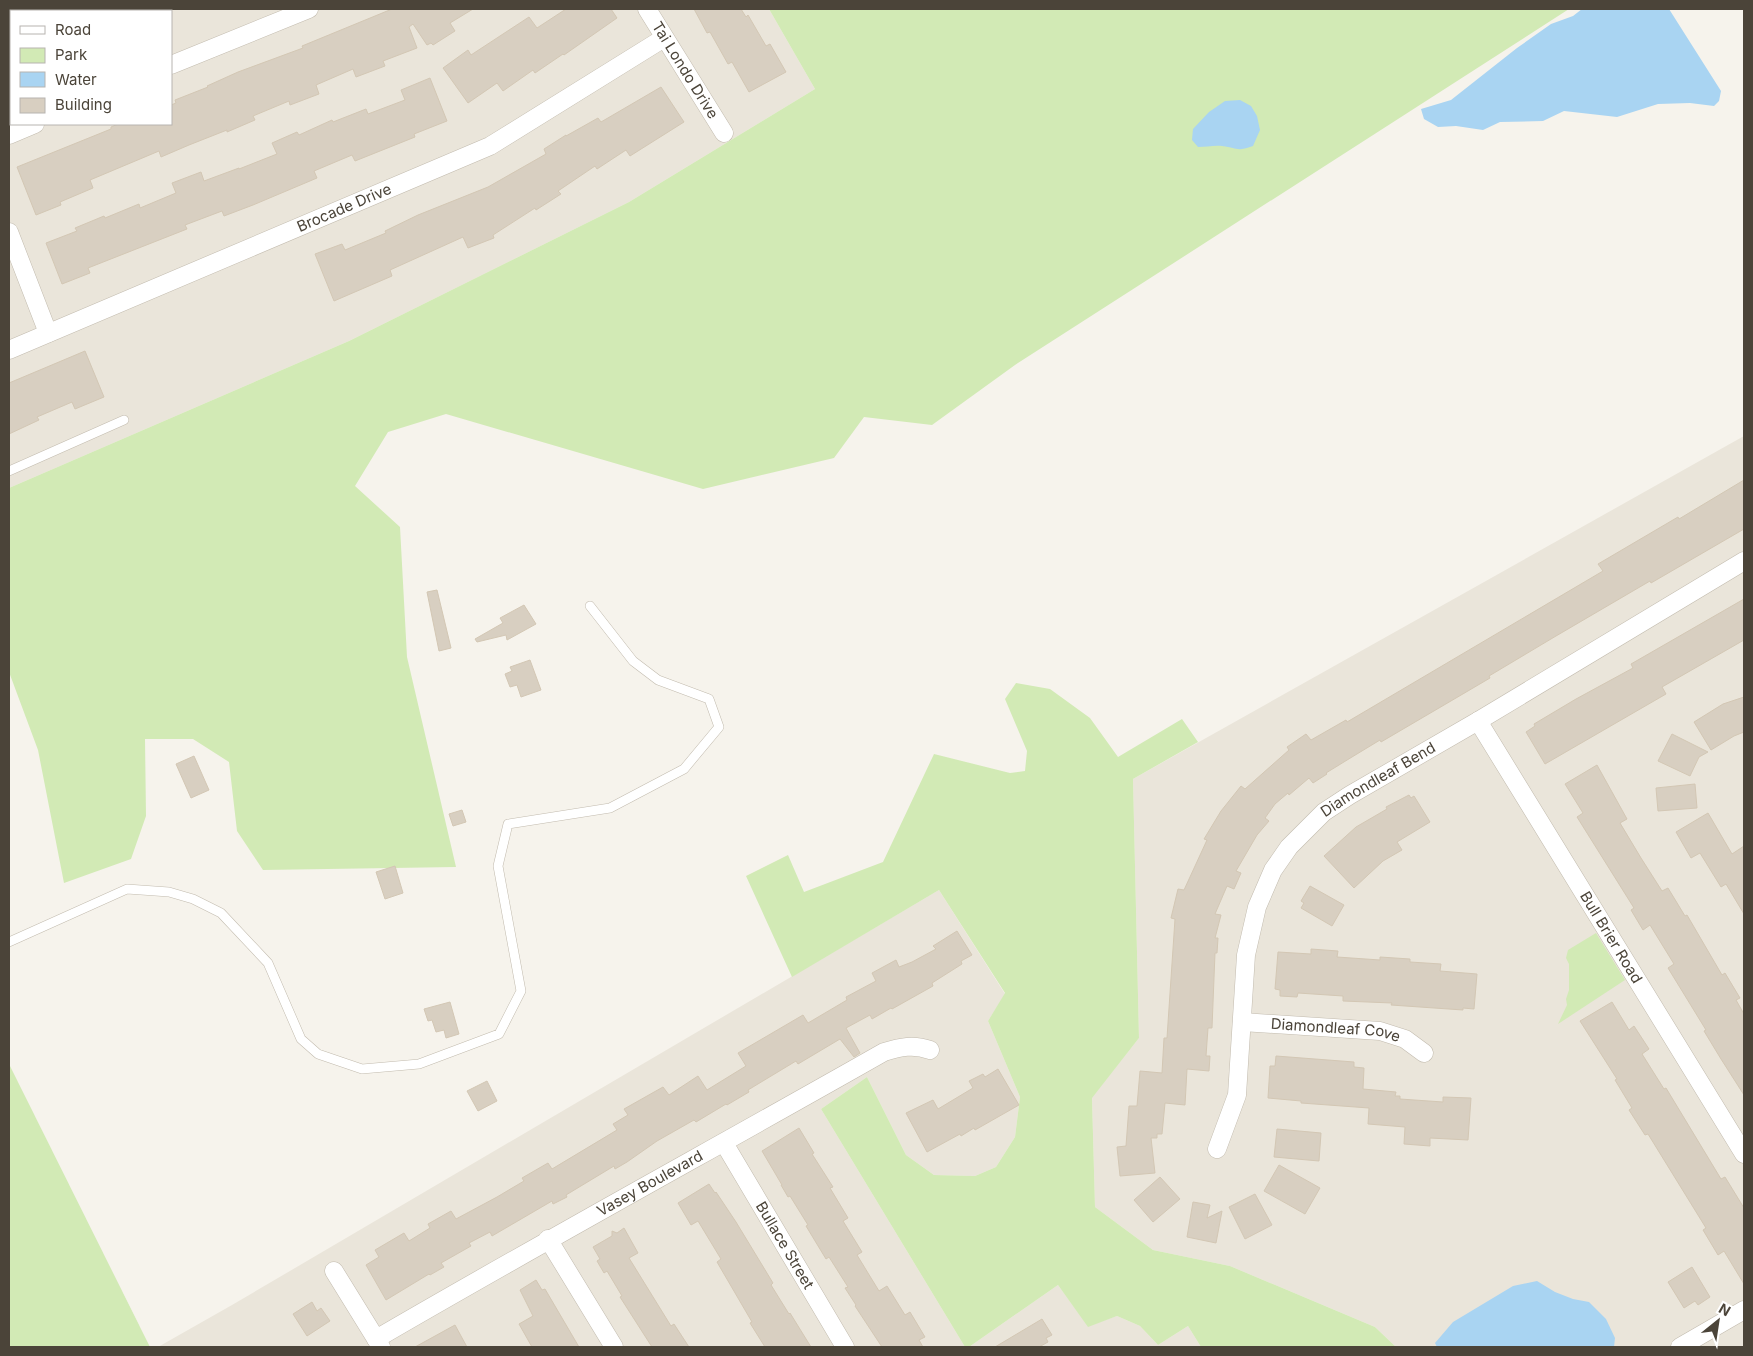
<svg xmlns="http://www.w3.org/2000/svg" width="1753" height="1356" font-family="Inter,sans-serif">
<rect width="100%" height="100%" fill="#f6f3ec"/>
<g fill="#eae5da" fill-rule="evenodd">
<path d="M9 9H769L815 89 629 202 349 341 9 488ZM11 11H171V124H11Z"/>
<polygon points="1744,436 1744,1347 1396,1347 1375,1327 1230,1266 1153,1250 1095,1207 1092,1097 1139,1038 1133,779"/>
<polygon points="939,890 1005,994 988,1021 1020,1097 1015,1137 996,1167 975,1176 934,1175 906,1155 867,1077 821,1109 965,1347 158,1347 232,1305"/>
<polygon points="1058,1285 1088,1326 1117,1316 1140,1326 1158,1345 1188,1326 1201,1347 969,1347"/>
</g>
<g fill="#d2eab5">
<polygon points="769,9 1569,9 1015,365 932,425 864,417 834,458 703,489 446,414 388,432 355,486 400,527 407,657 456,867 263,870 237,831 229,762 193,739 145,739 146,816 131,859 64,883 38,750 9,672 9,488 349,341 629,202 815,89"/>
<polygon points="1016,683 1050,689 1090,718 1118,757 1182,719 1198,742 1133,779 1139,1038 1092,1098 1095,1207 1153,1250 1230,1266 1375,1327 1396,1347 1201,1347 1188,1326 1158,1345 1140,1326 1117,1316 1088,1327 1058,1285 969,1347 965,1347 821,1109 867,1077 906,1155 934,1175 975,1176 996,1167 1015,1137 1020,1097 988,1021 1005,993 939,890 792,977 746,876 788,855 804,892 883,862 934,754 1010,773 1025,771 1027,751 1005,699"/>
<polygon points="1596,933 1625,980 1558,1024 1567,1005 1566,999 1569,990 1569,964 1566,958 1568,950"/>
<polygon points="9,1064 150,1347 9,1347"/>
</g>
<g fill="#a9d4f2">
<polygon points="1582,9 1669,9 1721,91 1719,101 1714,106 1690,103 1658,104 1617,117 1564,111 1543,121 1500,122 1483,130 1456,126 1438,127 1424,119 1421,109 1451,100 1517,48 1551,24 1573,16"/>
<path d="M1240 100 1251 106 1257 116 1260 130 1253 146C1236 152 1238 148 1222 146 1215 145 1206 147 1198 147L1192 140 1193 129 1209 112 1225 101Z"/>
<polygon points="1537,1281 1555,1292 1573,1299 1589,1302 1606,1319 1615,1338 1614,1347 1437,1347 1435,1343 1453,1322 1513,1286"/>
</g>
<g fill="#d8cfc1" stroke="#d3c7b4">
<polygon points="392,9 473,9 450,23 455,31 433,45 431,43 427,45 413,24 409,27 417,48 383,61 385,66 356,77 353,69 316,85 319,94 290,105 289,101 253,116 255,120 227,132 227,130 189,145 161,157 159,151 90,180 93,188 60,202 61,205 36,215 17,167 111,129 111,127 118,124 171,124 171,105 176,103 175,100 208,87 207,86 238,72 303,48 302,46"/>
<polygon points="566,9 611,9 617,18 564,55 563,54 535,73 533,70 503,91 497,83 468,103 443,68 468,50 471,55 529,17 537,28"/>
<polygon points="694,9 741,9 746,17 748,15 766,46 770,44 786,72 749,92 732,62 728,64 710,32 707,33"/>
<polygon points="430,78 447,121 414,134 415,137 355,161 352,155 314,171 317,178 253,205 224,216 222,211 185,225 187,229 88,268 90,273 62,284 46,243 77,231 75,228 104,216 105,218 139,204 140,208 176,193 172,183 201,172 204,181 239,168 239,169 277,154 272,143 297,132 299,135 332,120 333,122 366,109 368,114 405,100 401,90"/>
<polygon points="661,87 684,122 630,156 626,150 597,169 595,166 558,191 561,194 536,210 535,208 493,235 494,238 468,248 463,237 390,270 392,276 334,301 315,254 342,244 345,250 386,233 385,231 418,215 488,187 546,154 544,149 566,135 566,136 598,118 601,122"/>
<polygon points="85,351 104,397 75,409 72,402 37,417 39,420 9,434 9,383"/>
<polygon points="1744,480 1744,529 1651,583 1650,581 1556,636 1489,676 1490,678 1456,698 1381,742 1380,740 1352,757 1326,773 1327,774 1313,783 1309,778 1289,795 1288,793 1275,804 1265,818 1269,821 1257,835 1236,871 1241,873 1234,889 1227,886 1215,914 1221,915 1215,938 1218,938 1217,953 1215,953 1212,1028 1208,1028 1206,1056 1210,1056 1209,1071 1187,1069 1185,1105 1165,1103 1162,1134 1157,1134 1157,1138 1151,1138 1155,1173 1120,1176 1117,1147 1126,1146 1129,1106 1137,1106 1140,1071 1162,1073 1164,1038 1167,1038 1175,919 1171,918 1178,889 1184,890 1207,840 1204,839 1221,811 1241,786 1245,789 1289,750 1287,747 1306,734 1311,740 1346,720 1347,722 1603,571 1598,564 1678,517 1679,519"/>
<polygon points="437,590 451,648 439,651 427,592"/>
<polygon points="1744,599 1744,640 1662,687 1666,694 1545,764 1526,732 1535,726 1534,724 1576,699 1633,668 1631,664"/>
<polygon points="524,605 536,624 507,640 506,635 477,642 475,639 503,623 500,618"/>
<polygon points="530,660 541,690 521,697 517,685 510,687 505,674 512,671 510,667"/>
<polygon points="1744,697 1744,732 1734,736 1711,750 1694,722 1723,704"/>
<polygon points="1672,734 1708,752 1699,757 1690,776 1658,761"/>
<polygon points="194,756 209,790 191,798 176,764"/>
<polygon points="1597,765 1627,819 1620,823 1641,858 1662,891 1668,888 1685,916 1687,915 1722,975 1725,973 1740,998 1736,1000 1744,1014 1744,1095 1721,1059 1704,1031 1706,1030 1668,968 1674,964 1650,925 1643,930 1631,910 1634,908 1577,817 1583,813 1565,784"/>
<polygon points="1695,784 1697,808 1658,811 1656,788"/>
<polygon points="1409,795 1411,798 1414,796 1430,822 1397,842 1402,850 1383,861 1354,888 1324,856 1356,827 1387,809 1386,807"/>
<polygon points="462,810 466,822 453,826 449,814"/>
<polygon points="1708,813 1732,854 1744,846 1744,914 1726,884 1721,887 1700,853 1691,858 1676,832"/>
<polygon points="395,866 403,893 385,899 376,872"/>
<polygon points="1310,886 1344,905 1332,926 1301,908 1304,903 1301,901"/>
<polygon points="957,931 972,955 961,961 962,964 932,983 933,986 892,1009 891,1008 872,1019 870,1015 846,1028 860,1053 854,1057 840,1039 798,1064 796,1061 748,1090 749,1092 727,1105 726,1104 696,1122 694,1120 657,1141 627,1162 615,1169 614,1166 566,1195 567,1197 553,1204 552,1201 492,1236 490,1232 469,1243 471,1246 441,1263 444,1267 430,1275 429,1274 386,1300 366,1265 379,1257 375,1250 404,1233 409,1241 430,1228 428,1224 451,1211 456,1219 497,1197 524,1181 522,1178 548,1163 552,1169 617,1130 613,1124 628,1115 624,1109 663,1087 669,1095 698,1076 707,1090 746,1066 738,1053 803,1015 808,1023 847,1000 846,997 876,981 872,973 896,960 899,967 912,962 936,949 933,946"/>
<polygon points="1311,949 1338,951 1337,957 1380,960 1380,957 1410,959 1410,962 1441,964 1440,971 1477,974 1474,1009 1463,1008 1463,1010 1391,1005 1392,1003 1343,1001 1343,996 1298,993 1297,997 1280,996 1280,990 1275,989 1278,952 1311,954"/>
<polygon points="450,1002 459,1034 446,1038 444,1030 436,1032 432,1020 428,1021 424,1009"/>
<polygon points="1612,1002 1629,1030 1634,1026 1649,1049 1642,1054 1664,1089 1666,1088 1721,1179 1725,1177 1744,1208 1744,1284 1724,1251 1718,1255 1703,1230 1706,1228 1648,1134 1645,1135 1629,1110 1632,1108 1615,1080 1617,1079 1580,1021"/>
<polygon points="1276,1056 1354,1062 1354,1067 1364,1068 1363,1089 1396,1092 1395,1096 1400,1096 1400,1099 1443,1102 1443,1097 1471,1098 1468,1140 1430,1138 1430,1146 1404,1144 1405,1127 1368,1124 1369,1108 1301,1103 1301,1101 1268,1098 1270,1066 1275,1066"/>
<polygon points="998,1069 1019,1105 975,1130 974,1128 961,1136 960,1134 927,1152 906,1113 933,1100 938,1109 973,1088 969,1081 983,1074 985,1077"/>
<polygon points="487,1081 497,1101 478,1111 467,1091"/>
<polygon points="799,1128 814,1153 812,1154 833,1187 830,1188 848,1218 843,1221 862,1252 857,1255 879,1291 887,1286 905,1315 910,1312 925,1337 919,1340 923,1347 882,1347 855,1306 856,1305 845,1288 848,1287 829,1257 826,1259 806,1226 808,1225 790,1196 788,1197 781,1185 782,1185 762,1151"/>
<polygon points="1277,1129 1321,1133 1319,1161 1274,1157"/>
<polygon points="1279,1165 1320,1188 1305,1214 1264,1191"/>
<polygon points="1160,1177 1180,1199 1153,1222 1134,1200"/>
<polygon points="709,1184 715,1193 716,1192 736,1222 773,1283 771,1285 789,1314 790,1313 811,1347 765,1347 750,1323 752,1322 717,1262 721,1259 698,1221 691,1225 678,1203"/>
<polygon points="1255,1194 1272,1225 1245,1239 1229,1207"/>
<polygon points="1193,1202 1210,1205 1207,1218 1222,1211 1216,1243 1187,1237"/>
<polygon points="624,1228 638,1253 629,1258 671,1326 674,1324 689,1347 652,1347 620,1297 622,1296 607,1271 604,1273 597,1261 600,1259 593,1247 612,1236 612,1231 617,1233"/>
<polygon points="1692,1267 1710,1297 1698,1305 1695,1301 1684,1308 1668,1282"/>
<polygon points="536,1280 542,1290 545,1289 579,1347 532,1347 519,1324 533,1316 520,1290"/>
<polygon points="312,1302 317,1311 321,1308 330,1321 307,1336 293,1314"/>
<polygon points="1042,1319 1052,1335 1046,1338 1048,1342 1039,1347 995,1347"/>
<polygon points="455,1325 467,1347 415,1347"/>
</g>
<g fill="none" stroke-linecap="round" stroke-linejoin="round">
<defs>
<g id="lane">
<polyline points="9,471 124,420"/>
<polyline points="9,942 127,889 169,892 193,899 221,913 268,963 301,1039 318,1054 362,1069 419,1064 499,1034 521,991 498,866 508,824 610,808 684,769 719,727 709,699 658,680 633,661 590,606"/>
</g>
<g id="street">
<polyline points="112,9 113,11"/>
<path id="s1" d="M647 9 724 133"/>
<polyline points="171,65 309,9"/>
<polyline points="9,135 35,124"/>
<polyline points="9,232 48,333"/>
<path id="s2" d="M9 350 490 146 664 38"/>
<path id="s3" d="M1478 721 1744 1154"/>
<path id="s4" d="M1242 1022 1380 1031 1405 1039 1424 1053"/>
<path id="s5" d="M724 1143 845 1347"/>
<path id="s6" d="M1217 1149 1237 1095 1246 955 1257 907 1273 870 1289 847 1324 812 1350 795 1478 721 1744 561"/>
<polyline points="548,1239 614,1347"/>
<polyline points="334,1271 381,1347"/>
<path id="s7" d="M376 1339C544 1241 715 1148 884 1052 900 1047 914 1044 930 1050"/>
<polyline points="1680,1347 1744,1310"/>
</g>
</defs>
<use href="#lane" stroke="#c2bbae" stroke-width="10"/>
<use href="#street" stroke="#c2bbae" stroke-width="19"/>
<use href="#lane" stroke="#fff" stroke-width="9"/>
<use href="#street" stroke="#fff" stroke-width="18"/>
</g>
<g text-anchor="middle" stroke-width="4" stroke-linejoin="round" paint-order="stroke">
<g font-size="15" fill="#4b4439" stroke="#fff">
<text dy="5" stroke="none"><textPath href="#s1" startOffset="72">Tai Londo Drive</textPath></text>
<text dy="5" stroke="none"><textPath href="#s2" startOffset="364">Brocade Drive</textPath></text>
<text dy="5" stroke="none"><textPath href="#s6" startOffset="428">Diamondleaf Bend</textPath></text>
<text dy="5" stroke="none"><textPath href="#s3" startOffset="254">Bull Brier Road</textPath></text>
<text dy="5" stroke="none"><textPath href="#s4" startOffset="94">Diamondleaf Cove</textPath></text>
<text dy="5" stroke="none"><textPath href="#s7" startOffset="315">Vasey Boulevard</textPath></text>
<text dy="5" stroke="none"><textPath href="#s5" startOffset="119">Bullace Street</textPath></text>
</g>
</g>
<rect width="1753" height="1356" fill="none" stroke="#4b4439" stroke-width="20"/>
<rect x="10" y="10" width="162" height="115" fill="#ffffff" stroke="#b7b4b0"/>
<rect x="20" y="26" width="25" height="8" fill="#ffffff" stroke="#b7b4b0"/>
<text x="55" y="35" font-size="15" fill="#4b4439">Road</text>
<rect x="20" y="48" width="25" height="15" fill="#d2eab5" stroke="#b7b4b0"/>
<text x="55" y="60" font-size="15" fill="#4b4439">Park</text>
<rect x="20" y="72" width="25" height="15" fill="#a9d4f2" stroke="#b7b4b0"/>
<text x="55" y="85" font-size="15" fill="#4b4439">Water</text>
<rect x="20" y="98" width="25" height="15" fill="#d8cfc1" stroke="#b7b4b0"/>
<text x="55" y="110" font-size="15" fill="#4b4439">Building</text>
<g transform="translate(1718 1321) rotate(30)" stroke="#ffffff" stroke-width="4" paint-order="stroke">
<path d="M0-4L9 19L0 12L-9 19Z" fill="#4b4439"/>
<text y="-8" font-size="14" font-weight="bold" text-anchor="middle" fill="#4b4439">N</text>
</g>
</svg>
